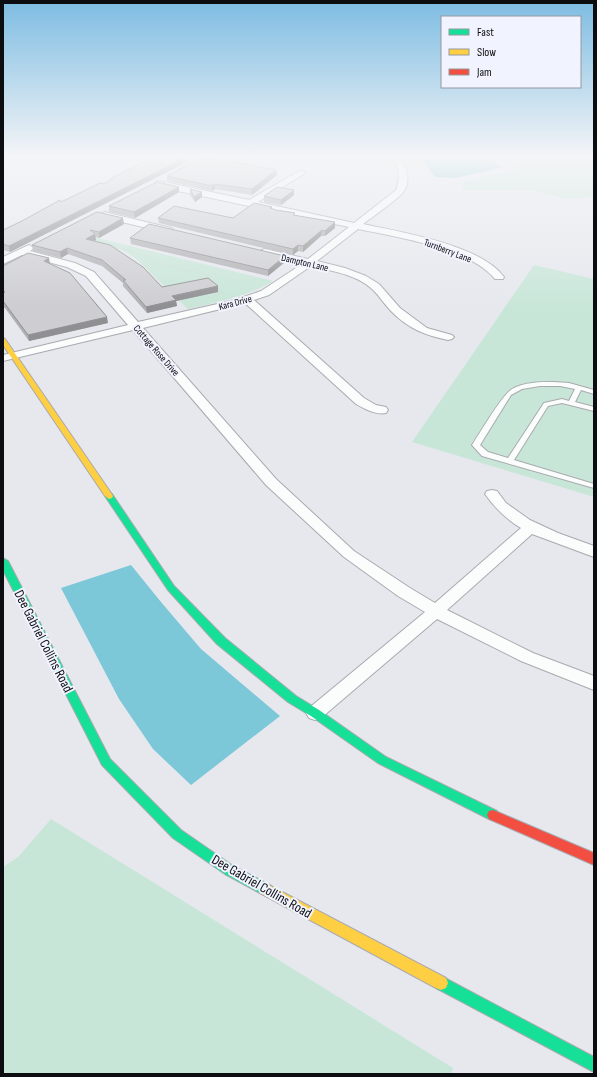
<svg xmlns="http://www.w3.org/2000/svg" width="597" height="1077" font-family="'Sofia Sans Condensed',sans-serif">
<rect width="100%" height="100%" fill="#e6e8ee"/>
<g fill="#c8e6d8">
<polygon points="486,156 594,156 594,197 567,199 531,190 463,190 463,182 519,169"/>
<path d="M69 231 273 281C247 297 217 302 188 309L135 258 123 250 61 235Z"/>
<polygon points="534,265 594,279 594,497 412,442"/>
<polygon points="51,819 453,1068 451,1074 3,1074 3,867 18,857"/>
</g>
<g fill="#7cc7d8">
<polygon points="419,156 477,156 504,167 455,178 435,177"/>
<polygon points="131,565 161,602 201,649 280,716 191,785 153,749 119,699 61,588"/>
</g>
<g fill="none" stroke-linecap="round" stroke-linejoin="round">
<defs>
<path id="lane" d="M554 382 569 383 594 390V394L581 390 575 402 594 407V411L562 403 548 406 514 460 594 484V488L482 456 472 445C480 433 502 395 512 389 524 382 540 382 554 382ZM540 386H560L575 389 569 401 562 399 544 403 508 458 488 452 480 445 511 395 522 389Z"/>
<g id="street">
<polygon points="202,156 212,156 187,171 184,171 180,169"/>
<path d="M391 156H399C407 166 411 180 404 191 401 197 371 218 363 224 401 232 481 245 504 277L503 279H495C470 248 396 237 358 229L317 261 345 268 366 276 379 284 400 308 427 328 452 335 454 337 452 339 448 340C425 335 409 329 392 312 384 304 379 295 371 288 355 274 331 271 311 266L269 295 254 300 364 398 376 405 386 407 388 410 386 413C375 415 365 409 356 404L245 303 143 328 276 479 354 551 410 588 435 603 521 528C506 519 495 508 485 494L487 491 492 490 497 491 506 503 530 520 558 533 594 546V557L532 534 447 610 533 653 594 676V690L521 661 437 619 321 718 315 720 309 718 306 713 309 708 425 612 398 596 344 557 266 485 133 330 3 361V355L128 325 86 276 67 267 22 255 3 264V257L29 245 34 248 30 251 75 263 94 272 138 322 235 300 261 291 302 264 262 254 260 252 262 250 265 249 308 259 349 227 159 187 156 186 155 184 156 182 159 181 249 200 301 170 305 172 304 174 258 202 354 223 396 190C401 177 399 167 391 156Z"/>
<polygon points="104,212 171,228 173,230 168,233 101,217 100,215"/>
</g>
<g id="fast">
<polygon points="109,493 112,494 174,586 225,638 296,696 319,710 386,757 497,811 499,815 497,819 493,820 489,819 378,763 311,716 288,702 217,644 168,590 105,496"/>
<polygon points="3,558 8,561 110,759 181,830 233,866 270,885 271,889 270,893 265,895 260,893 225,874 173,838 102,765 3,570"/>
<polygon points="441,976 594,1057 594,1072 436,988 434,983 436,978"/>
</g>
<g id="slow">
<polygon points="3,338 5,339 113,496 112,498 109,499 105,496 3,345"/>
<polygon points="265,883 446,978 448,983 446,988 441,990 436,988 260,893 259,889 260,885"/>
</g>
<polygon id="jam" points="493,810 594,853 594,865 489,819 487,815 489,811"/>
</defs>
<use href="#lane" stroke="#a9aaaf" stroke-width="2"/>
<use href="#street" stroke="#a9aaaf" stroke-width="2"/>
<use href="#fast" stroke="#a9aaaf" stroke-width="2"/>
<use href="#slow" stroke="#a9aaaf" stroke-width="2"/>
<use href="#jam" stroke="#a9aaaf" stroke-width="2"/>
<polyline stroke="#d2d2d4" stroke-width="1.5" stroke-dasharray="0.5 2" stroke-linecap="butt" points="111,246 143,255 173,267"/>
<g stroke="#d2d2d4" stroke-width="2" stroke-dasharray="0.5 2" stroke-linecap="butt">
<polyline points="170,266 188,272 197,271 203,273 214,282 212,283"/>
<polyline points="206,298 223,293 217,288"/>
</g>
<use href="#lane" fill="#fbfcfc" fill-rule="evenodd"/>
<use href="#street" fill="#fbfcfc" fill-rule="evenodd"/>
<use href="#fast" fill="#16e098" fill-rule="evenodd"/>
<use href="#slow" fill="#ffcf43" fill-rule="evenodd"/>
<use href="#jam" fill="#f24e42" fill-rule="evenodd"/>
</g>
<g fill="#b1b1b5">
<polygon points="187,162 10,252 3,250 3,230 61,202 104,184"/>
<polygon points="277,175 252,195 215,189 212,191 167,181 167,176"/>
<polygon points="179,187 179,192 135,218 109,212 109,206"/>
<polygon points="190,189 202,197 195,202 190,195"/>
<polygon points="294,195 281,205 264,202 264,196"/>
<polygon points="272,209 295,215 335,228 325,236 321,236 303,252 298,251 293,255 159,223 158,218 233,218"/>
<polygon points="97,212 124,224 99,238 95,237 96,240 94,241 162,287 218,286 218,292 176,301 177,306 147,313 123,286 123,283 102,266 68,254 61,258 33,251 32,245"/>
<polygon points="130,238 285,256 285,262 268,276 131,244"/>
<polygon points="50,263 108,323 29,341 5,308 3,307 3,266"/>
</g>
<g fill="#909093">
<polygon points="187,157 187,162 10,252 9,246"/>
<polygon points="276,170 277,175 252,195 252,189"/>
<polygon points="214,184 215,189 212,191 212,186"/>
<polygon points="179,187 179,192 135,218 134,212"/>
<polygon points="294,190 294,195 281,205 281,200"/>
<polygon points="202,192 202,197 195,202 194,197"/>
<polygon points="123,218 124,224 99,238 99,232"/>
<polygon points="335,222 335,228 325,236 325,231"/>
<polygon points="322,230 321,236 303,252 303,246"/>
<polygon points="95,234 96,240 87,245 86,239"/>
<polygon points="298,245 298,251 293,255 293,249"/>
<polygon points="67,248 68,254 61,258 60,252"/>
<polygon points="285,256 285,262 268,276 268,270"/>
<polygon points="49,258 50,264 44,261"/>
<polygon points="218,286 218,292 176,301 177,306 147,313 146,307 172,296"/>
<polygon points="107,317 108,323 29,341 28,335"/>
</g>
<g fill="#ceced2" stroke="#909093">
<polygon points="155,156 183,156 187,157 9,246 3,244 3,230 22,221 60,200 61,202 100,183 104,184 114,177"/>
<polygon points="213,158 276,170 252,189 214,184 212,186 167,176 200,159 208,160"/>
<polygon points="157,182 179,187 134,212 109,206"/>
<polygon points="277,187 294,190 281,200 264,196"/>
<polygon points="190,189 202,192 194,197"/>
<polygon points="254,203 272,207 270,208 276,210 295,213 293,215 335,222 325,231 322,230 303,246 298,245 293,249 158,218 174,206 233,218"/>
<polygon points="97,212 123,218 99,232 90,230 95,234 86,239 110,245 143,267 162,287 208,278 218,286 172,296 176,300 146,307 123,280 126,280 102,260 67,248 60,252 32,245"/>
<polygon points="149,224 285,256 268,270 130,238"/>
<polygon points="28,253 49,258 44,261 70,273 107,317 28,335 3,301 3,293 5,292 3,291 3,266"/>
</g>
<linearGradient id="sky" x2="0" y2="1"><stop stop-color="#7dbce2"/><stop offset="0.51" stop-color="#f4f5f7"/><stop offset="1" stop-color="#f4f5f7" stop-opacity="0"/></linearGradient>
<rect width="597" height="307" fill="url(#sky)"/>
<g text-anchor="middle" stroke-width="4" stroke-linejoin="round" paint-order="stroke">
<g font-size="10" fill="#0c0d10" stroke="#f1f4fe">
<text transform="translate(448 250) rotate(21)" y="4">Turnberry Lane</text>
<text transform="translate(305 262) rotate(13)" y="4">Dampton Lane</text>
<text transform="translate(235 302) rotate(-15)" y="4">Kara Drive</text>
<text transform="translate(157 350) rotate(49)" y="4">Cottage Rose Drive</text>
</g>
<g font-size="14" fill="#0c0d10" stroke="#f1f4fe">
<text transform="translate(44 641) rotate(63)" y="5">Dee Gabriel Collins Road</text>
<text transform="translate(262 886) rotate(30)" y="5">Dee Gabriel Collins Road</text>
</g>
</g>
<rect width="597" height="1077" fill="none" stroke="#0c0d10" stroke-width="8"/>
<rect x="441" y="16" width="140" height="72" fill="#f1f4fe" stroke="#95989f"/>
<rect x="449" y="29" width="20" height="6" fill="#16e098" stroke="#95989f"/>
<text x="477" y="36" font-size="12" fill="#0c0d10">Fast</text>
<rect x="449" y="49" width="20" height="6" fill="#ffcf43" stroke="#95989f"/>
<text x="477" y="56" font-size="12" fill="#0c0d10">Slow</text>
<rect x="449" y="69" width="20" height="6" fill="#f24e42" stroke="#95989f"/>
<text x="477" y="76" font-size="12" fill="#0c0d10">Jam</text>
</svg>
